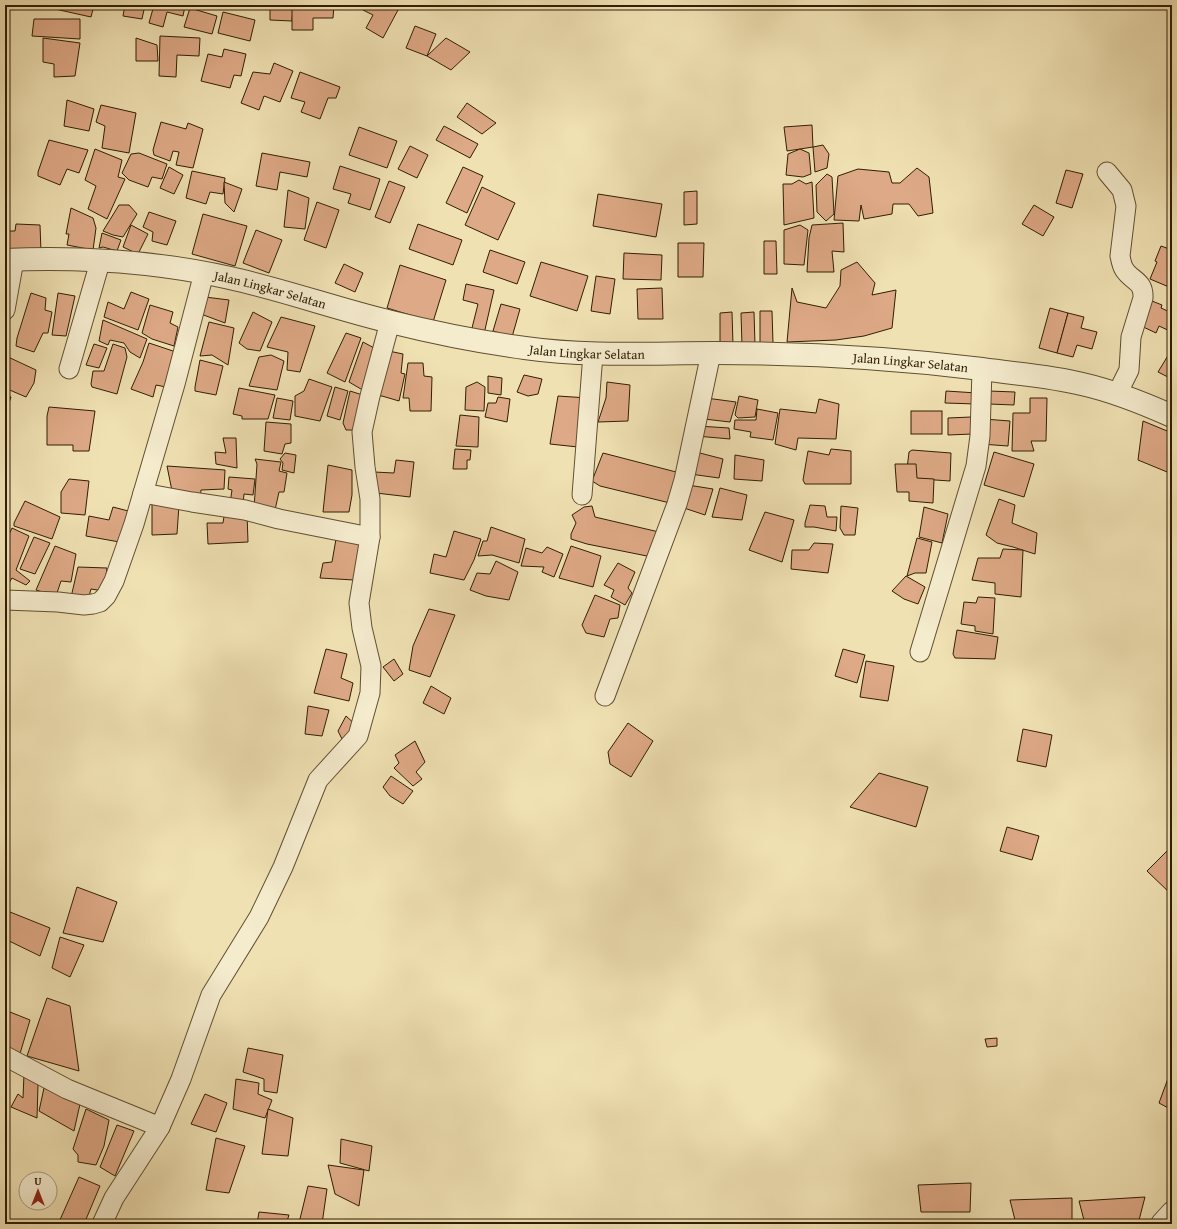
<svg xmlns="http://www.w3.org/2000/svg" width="1177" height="1229" font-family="'Gentium Book Plus',serif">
<rect width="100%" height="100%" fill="#f0e1b3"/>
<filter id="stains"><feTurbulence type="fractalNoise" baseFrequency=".005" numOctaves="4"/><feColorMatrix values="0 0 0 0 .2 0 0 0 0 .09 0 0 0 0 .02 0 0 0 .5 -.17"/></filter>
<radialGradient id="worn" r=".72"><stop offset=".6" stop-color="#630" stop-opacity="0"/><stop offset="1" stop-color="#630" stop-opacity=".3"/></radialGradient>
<g fill="#dea986" stroke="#301e04">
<polygon points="44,5 94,5 91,17 46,7"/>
<polygon points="125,5 145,5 142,19 123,16"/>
<polygon points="154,5 181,5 185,6 183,16 167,12 163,27 149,23"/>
<polygon points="270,5 293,5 292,21 270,20"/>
<polygon points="292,5 334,5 333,18 313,18 313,30 292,30"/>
<polygon points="366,5 388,5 398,10 383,38 366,28 373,15 363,10"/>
<polygon points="190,8 217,16 212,34 184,27"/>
<polygon points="223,12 255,20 250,41 218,33"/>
<polygon points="34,19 80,19 80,39 32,36"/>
<polygon points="415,26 436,34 427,56 406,48"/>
<polygon points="160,36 200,38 199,56 177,55 176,77 159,76"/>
<polygon points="43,38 80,43 75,76 54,77 54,64 43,62"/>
<polygon points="136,38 157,45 158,61 136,61"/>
<polygon points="446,38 470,52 451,70 427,56"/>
<polygon points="224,49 246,54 241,76 234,75 230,88 201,81 208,54 222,57"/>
<polygon points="274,63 293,71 280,102 264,96 259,110 241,103 253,72 270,74"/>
<polygon points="300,72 340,87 336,98 328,98 320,119 301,112 305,102 291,98"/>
<polygon points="67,100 94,109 89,131 64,126"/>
<polygon points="467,103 496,123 482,134 457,117"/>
<polygon points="101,105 136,113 129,153 102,148 105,126 96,122"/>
<polygon points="161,122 186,129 188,123 203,129 193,168 176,165 179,152 173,151 170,161 154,155 153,150"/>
<polygon points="812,125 813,147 787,151 784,127"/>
<polygon points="444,126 478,144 470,158 436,140"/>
<polygon points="359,127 397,141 387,168 349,155"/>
<polygon points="49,140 88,150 79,173 67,169 60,185 38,176 38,172"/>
<polygon points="823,145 829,154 827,168 815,172 813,147"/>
<polygon points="410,146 428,155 417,178 398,169"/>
<polygon points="95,149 122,160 118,177 125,179 107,219 88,209 96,186 85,180"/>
<polygon points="800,149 809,153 811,174 803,177 786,175 788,154"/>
<polygon points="139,153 167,164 162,179 152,177 148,187 129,180 122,173 131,154"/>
<polygon points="262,153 310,162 307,177 280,172 277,190 256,186"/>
<polygon points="340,166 380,179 370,210 348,203 351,194 333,189"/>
<polygon points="169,167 183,175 174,194 160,188"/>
<polygon points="463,167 483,176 467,213 446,203"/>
<polygon points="917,168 929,177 933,213 918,216 909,204 893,204 892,214 864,219 861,205 859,221 834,220 838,176 858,169 889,172 892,183 900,183"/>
<polygon points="1066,170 1083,174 1072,208 1056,203"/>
<polygon points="192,171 225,178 223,194 210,192 206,204 186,198"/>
<polygon points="827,174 832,177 834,214 826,221 817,212 816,185"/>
<polygon points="799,180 806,184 812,182 814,218 784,225 783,184 792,184"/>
<polygon points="389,181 405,187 390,223 375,217"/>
<polygon points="224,182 242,189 234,212 225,203"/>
<polygon points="482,187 515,203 498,240 465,225"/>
<polygon points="288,190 309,198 305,229 284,227"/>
<polygon points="697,191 697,224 684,225 684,192"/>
<polygon points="598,194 662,204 656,237 593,226"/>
<polygon points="317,202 339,210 326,248 304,240"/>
<polygon points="119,205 129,205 137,214 123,237 113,235 103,231"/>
<polygon points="1034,205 1054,217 1043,236 1022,224"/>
<polygon points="71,208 93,218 96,228 93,250 67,245 69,234 66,234"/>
<polygon points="149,212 176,221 167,245 152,241 153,232 143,227"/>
<polygon points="203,214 247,226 235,266 192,254"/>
<polygon points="843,223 844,252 832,251 834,272 807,272 809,238 812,225"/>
<polygon points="16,224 40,225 41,252 5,250 5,231 15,231"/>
<polygon points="418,224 462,240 453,265 409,249"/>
<polygon points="131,225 148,234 138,254 123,247"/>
<polygon points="800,225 808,230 804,265 784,264 784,230"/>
<polygon points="256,230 282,240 269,273 243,263"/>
<polygon points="102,233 121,240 117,251 103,247 99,248"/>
<polygon points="764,241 776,241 777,274 764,274"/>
<polygon points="678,243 704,243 703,277 678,277"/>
<polygon points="1161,246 1172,250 1172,281 1169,287 1150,279 1157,262 1155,261"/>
<polygon points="490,250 525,262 517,284 483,272"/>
<polygon points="624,253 662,255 661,280 623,279"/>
<polygon points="541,262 588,276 577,311 530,296"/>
<polygon points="857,262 875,283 872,295 896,290 892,328 864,336 836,340 787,342 792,288 797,302 826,308 840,286 841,270"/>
<polygon points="344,264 363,273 355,292 335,283"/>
<polygon points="400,265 446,280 433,322 387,308"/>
<polygon points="596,276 615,279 610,314 591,311"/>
<polygon points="466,284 494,290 484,334 472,328 478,304 463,300"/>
<polygon points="662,288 663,319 638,319 637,289"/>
<polygon points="131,292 149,299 138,330 104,317 108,302 124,309"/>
<polygon points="31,293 46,298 45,310 52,312 48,333 43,333 34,352 16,346 17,338"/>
<polygon points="58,293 75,296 66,336 52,335"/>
<polygon points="205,297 229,300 225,323 201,314"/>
<polygon points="1147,299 1162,305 1161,308 1172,313 1172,332 1159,326 1156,333 1137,324"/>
<polygon points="501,304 520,309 512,337 493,331"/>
<polygon points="150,305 173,312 170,323 178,327 174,346 152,339 142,333"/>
<polygon points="1050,308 1068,313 1057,353 1039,348"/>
<polygon points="760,311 772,311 773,344 760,344"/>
<polygon points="253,312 272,322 260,351 247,349 239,343"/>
<polygon points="732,312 733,345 720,346 720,313"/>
<polygon points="754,312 755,345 742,346 741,313"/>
<polygon points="1068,313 1084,317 1081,328 1097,332 1092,349 1077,345 1073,357 1057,353"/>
<polygon points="281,317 315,326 300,372 287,370 288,352 267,347"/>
<polygon points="103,320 147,339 140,358 130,352 124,343 110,340 108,345 99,341"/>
<polygon points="209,322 234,328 228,365 212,355 200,356"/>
<polygon points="346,333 361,338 345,382 327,373"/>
<polygon points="363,342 378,350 366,392 349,382"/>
<polygon points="149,343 176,352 171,388 156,385 153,397 131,389 143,362"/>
<polygon points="94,344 107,348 99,368 86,365"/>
<polygon points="113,344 125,348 127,357 117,394 92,387 91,384 93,371 104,371"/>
<polygon points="1172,349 1172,379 1158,372"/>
<polygon points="384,350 403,354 401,373 405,374 399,401 382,396 375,396"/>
<polygon points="271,355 284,361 277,390 249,386 259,357"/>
<polygon points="6,356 36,370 34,383 26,397 5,388"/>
<polygon points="200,360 223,366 216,395 195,391 195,387"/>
<polygon points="408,363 423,363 424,376 432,377 431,411 410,411 409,398 403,398"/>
<polygon points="524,375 542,379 538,394 528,396 517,392"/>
<polygon points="488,376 502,378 501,395 488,393"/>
<polygon points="309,379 332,387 320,421 295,416 295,396 304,391"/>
<polygon points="477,382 485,387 484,411 465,410 466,387"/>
<polygon points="607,382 630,385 628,421 598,422 606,398"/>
<polygon points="335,387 348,391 340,420 327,416"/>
<polygon points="239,388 275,395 268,419 242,419 242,416 233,414"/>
<polygon points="350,391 366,396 358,430 346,430 343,423"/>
<polygon points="946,391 977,393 976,404 945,403"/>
<polygon points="989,391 1015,392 1014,405 989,404"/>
<polygon points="5,395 11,397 5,415"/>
<polygon points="558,396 588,398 578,447 550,444"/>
<polygon points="739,396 758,400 755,417 738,418 735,415"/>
<polygon points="498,397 510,399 507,422 485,417 488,403 496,403"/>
<polygon points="277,398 293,401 290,420 273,418"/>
<polygon points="706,398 736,402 730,422 704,419"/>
<polygon points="1030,398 1047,398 1046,441 1031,441 1034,451 1012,451 1013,413 1030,413"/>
<polygon points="819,399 839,404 836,439 798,438 796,450 775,444 780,409 816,413"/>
<polygon points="49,407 95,411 89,451 73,451 73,445 47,445 47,416"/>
<polygon points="757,409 778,413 773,440 750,437 751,432 734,429 735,420 756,420"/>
<rect x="911" y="411" width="31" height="23"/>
<polygon points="460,415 479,417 478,447 456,446"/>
<polygon points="971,417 972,434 948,435 948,418"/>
<polygon points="984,419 1010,421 1008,446 981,444"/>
<polygon points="1143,421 1172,433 1172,474 1138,460"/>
<polygon points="266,422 291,424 291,443 285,444 282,454 264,451"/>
<polygon points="698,426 729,428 730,439 696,436"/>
<polygon points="223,438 236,438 237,468 216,464 215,452 226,453"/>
<polygon points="455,449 471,450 470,460 467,460 467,469 453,469"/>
<polygon points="831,449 851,451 851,484 805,484 803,480 808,451 829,455"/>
<polygon points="912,450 951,453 950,481 906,478 909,452"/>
<polygon points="696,452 723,459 719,478 690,474"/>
<polygon points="994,452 1034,464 1024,497 984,485"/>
<polygon points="285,453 296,455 294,473 282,470 283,463 280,459"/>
<polygon points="603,453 680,473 670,503 600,486 592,481"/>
<polygon points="735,455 764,460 762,481 734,479"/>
<polygon points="255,459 281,462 279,471 287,473 284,492 279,492 275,510 254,508 257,464"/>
<polygon points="396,460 414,462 410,497 376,493 374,472 394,473"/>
<polygon points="895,464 916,464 917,478 934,479 933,503 909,501 909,492 897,492"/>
<polygon points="328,465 352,470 352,495 349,512 323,512"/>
<polygon points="167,466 225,470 224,489 201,490 200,500 172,491"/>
<polygon points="229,477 255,479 253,495 244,494 243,505 230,503 232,490 228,489"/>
<polygon points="69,479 89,481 85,515 61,513 61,492"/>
<polygon points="688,485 713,489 705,515 681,507"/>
<polygon points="720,488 747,495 742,520 712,517"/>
<polygon points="999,499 1015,505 1012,523 1037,533 1035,554 1013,547 997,543 986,535"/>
<polygon points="152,500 179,505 177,534 152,535"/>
<polygon points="25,501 60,517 52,539 14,526 14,523"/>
<polygon points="810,505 825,506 827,517 837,517 836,531 814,527 805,527 805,523"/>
<polygon points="592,506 595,517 659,532 652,557 587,544 571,539 571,534 576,523 572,515 584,507"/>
<polygon points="841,506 858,508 855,535 844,535 840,528"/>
<polygon points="113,507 132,512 125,543 86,536 89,516 109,520"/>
<polygon points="924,507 948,514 942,543 919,537"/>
<polygon points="225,510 247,513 248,542 208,544 207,523 223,523"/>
<polygon points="765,512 794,520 782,562 749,550"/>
<polygon points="5,513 9,515 5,526"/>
<polygon points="491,527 525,539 519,563 492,555 478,556 483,541 487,541"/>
<polygon points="12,528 29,536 16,570 30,581 26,585 12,578 7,586 5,585 5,543"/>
<polygon points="454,531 481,539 474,560 464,580 430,573 434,554 446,557"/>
<polygon points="34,537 50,543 35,574 20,569"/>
<polygon points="917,538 932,542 926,573 915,573 907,576"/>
<polygon points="336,539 361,545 354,580 320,578 323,563 332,562"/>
<polygon points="814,543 833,544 828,573 791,569 792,550 809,550"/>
<polygon points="55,546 76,554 71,582 61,581 56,596 36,590"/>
<polygon points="571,546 601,556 593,587 559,578"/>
<polygon points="547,547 563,554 554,577 542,572 544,567 521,566 526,548 542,553"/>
<polygon points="1003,549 1023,550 1021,597 995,594 995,583 972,580 978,558 1000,558"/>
<polygon points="496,561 518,572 509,600 486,596 470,590 477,573 490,574"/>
<polygon points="618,563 635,572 628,588 632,593 625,605 611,597 614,590 604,585"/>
<polygon points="78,567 107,568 104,591 91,589 88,600 74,597 72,593"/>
<polygon points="906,576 925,587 918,604 904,599 892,591"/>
<polygon points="595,595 620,605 618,618 610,619 604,637 586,633 582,625"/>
<polygon points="978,597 995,598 993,634 975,631 975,626 961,624 964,602 976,603"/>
<polygon points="429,609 455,615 430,677 409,670 413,646"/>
<polygon points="957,630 998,637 995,659 955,658 953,654"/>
<polygon points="326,649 347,654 341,678 353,683 349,701 314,693"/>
<polygon points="843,649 865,655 857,683 835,676"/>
<polygon points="394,659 403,674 394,681 383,667"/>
<polygon points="866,661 894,666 888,701 860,697"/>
<polygon points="431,686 451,698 444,714 423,703"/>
<polygon points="308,706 329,710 322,736 305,734"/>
<polygon points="346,716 357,726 351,743 342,739 338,731"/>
<polygon points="628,723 653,741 631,777 610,764 608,752"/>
<polygon points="1023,729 1052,735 1046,767 1017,761"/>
<polygon points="415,741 425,762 416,772 422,779 413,786 394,768 399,763 395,755"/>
<polygon points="879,773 928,787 916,827 850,807"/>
<polygon points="391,776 413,791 403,804 390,796 383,787"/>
<polygon points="1007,827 1039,836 1032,860 1000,851"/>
<polygon points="1172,846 1172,895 1147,871"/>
<polygon points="77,887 117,902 103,942 63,933"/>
<polygon points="5,910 50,928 40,956 5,939"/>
<polygon points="60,937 84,945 70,977 52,968"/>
<polygon points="47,998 70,1006 79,1071 27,1056"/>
<polygon points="5,1010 30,1020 19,1057 5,1049"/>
<polygon points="997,1038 997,1046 987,1047 985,1039"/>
<polygon points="248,1048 283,1055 277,1093 264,1091 264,1079 243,1072"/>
<polygon points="1170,1073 1172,1073 1172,1110 1159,1103"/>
<polygon points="24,1074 38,1084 37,1118 11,1107 18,1094 23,1098"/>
<polygon points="236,1079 259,1083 258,1094 272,1100 265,1118 233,1109"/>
<polygon points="44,1088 80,1104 74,1131 39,1111"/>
<polygon points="205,1094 227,1103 216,1132 191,1124"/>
<polygon points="86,1109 109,1120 104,1146 96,1165 78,1162 78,1155 73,1149"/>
<polygon points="268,1109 293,1118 288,1156 262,1154"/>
<polygon points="117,1125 134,1131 115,1176 100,1167"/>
<polygon points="216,1138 245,1146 229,1193 206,1190"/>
<polygon points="341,1139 372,1146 369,1171 340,1163"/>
<polygon points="328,1165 364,1170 359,1206 335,1194"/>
<polygon points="79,1177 100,1186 84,1224 64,1224 59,1222"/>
<polygon points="971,1183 970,1212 921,1212 918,1185"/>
<polygon points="308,1186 327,1189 322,1224 299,1223"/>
<polygon points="1145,1197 1138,1224 1085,1224 1079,1201"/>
<polygon points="1072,1198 1072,1224 1016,1224 1010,1200"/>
<polygon points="259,1212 289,1215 286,1224 257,1224"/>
<polygon points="338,1222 365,1224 338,1224"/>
</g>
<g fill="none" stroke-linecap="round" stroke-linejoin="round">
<defs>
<g id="minor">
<path d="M1107 172 1122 190 1126 206 1120 256C1121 261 1122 266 1124 269 1131 281 1144 280 1143 298L1131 337 1129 370 1117 394"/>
<polyline points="5,310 14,260"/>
<polyline points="69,369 100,262"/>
<polyline points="143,493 192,502 245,510 279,519 370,537"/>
<polyline points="582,495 593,354"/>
<polyline points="5,600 58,602 84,605 93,604 100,602 106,596 114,581 134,524 175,384 204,273"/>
<polyline points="920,652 976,466 980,436 982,369"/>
<polyline points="605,696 677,504 684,480 711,353"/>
<polyline points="5,1056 67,1089 160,1127"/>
<polyline points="102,1224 114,1198 160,1127 181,1079 211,995 259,917 283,867 318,780 358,736 370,693 371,666 362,628 359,603 370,537 370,499 365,467 362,432 370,396 390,322"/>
</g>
<g id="tertiary">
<path id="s1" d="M5 260C78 257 159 262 230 278 284 290 337 309 391 322 435 333 480 342 525 348 588 357 652 353 715 353 805 353 894 358 982 369 1016 374 1050 376 1082 384 1113 391 1143 403 1172 416"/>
<polyline points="1162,1224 1172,1213"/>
</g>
</defs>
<use href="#minor" stroke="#604f30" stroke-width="21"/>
<use href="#tertiary" stroke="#604f30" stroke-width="24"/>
<use href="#minor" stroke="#f5ecce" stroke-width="19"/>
<use href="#tertiary" stroke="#f5ecce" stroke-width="22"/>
</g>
<g text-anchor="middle" stroke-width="3.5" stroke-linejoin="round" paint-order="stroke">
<g font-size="13" fill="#301e04" stroke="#f5ecce">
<text dy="5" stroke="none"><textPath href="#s1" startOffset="268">Jalan Lingkar Selatan</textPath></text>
<text dy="5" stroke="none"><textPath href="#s1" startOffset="592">Jalan Lingkar Selatan</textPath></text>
<text dy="5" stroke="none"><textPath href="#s1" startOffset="916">Jalan Lingkar Selatan</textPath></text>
</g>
</g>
<rect width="1177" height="1229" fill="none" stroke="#f0e1b3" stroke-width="20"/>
<rect x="6" y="6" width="1165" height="1217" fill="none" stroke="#301e04" stroke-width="2"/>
<rect x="10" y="10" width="1157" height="1209" fill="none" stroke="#301e04"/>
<g transform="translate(38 1191)"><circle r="19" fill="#f5ecce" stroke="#a69a7d"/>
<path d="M0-3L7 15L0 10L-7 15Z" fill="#8f2418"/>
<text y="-6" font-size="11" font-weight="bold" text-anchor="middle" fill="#301e04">U</text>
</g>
<rect width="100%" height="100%" filter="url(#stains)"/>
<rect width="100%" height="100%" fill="url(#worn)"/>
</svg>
